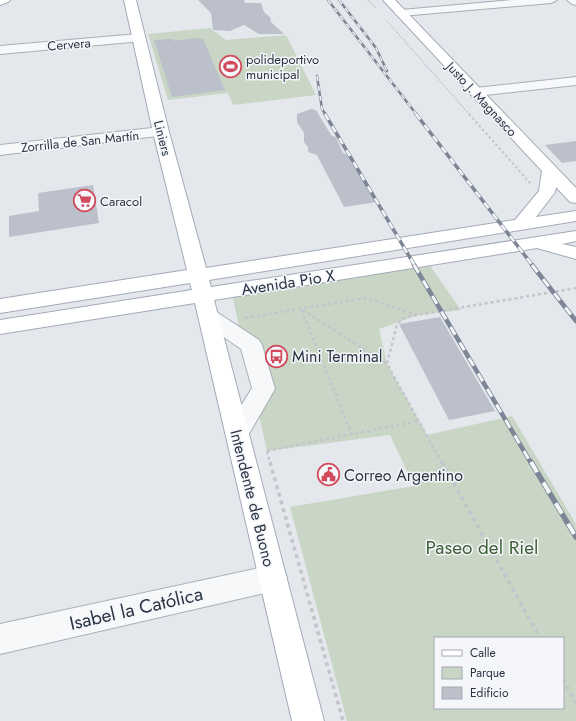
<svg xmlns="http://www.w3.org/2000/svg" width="576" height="721" font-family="Jost,sans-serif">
<rect width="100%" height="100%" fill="#e4e7ec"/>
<g fill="#c9d6c5" fill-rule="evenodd">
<polygon points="210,28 226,40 286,35 316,95 233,105 228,93 168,100 148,34"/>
<path d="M426 260 461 310 419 315 379 329 387 364 427 435 512 416 576 524V721H347L290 507 414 486 390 435 267 451 231 290ZM435 638H563V708H435Z"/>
</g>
<g fill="#bbc0ca">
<polygon points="198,0 244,0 245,3 261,3 264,12 270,17 271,22 284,34 259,34 244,25 230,31 213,30 211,13"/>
<polygon points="197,38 203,39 225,90 172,97 154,40 173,39 174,41"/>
<polygon points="311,109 316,110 331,135 336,137 343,153 350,156 351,163 355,167 377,202 344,207 317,155 308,152 308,147 304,142 304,133 297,122 297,114"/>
<polygon points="576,141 576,161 562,163 545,145"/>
<polygon points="93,185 99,223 9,237 9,216 39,211 38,193"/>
<polygon points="440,317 495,411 449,420 399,324"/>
</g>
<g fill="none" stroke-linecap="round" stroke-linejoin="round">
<defs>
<g id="minor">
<polygon points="512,0 557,0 551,3 401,16 397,15 395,13 397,11 401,10"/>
<polygon points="567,0 576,0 576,5 572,4"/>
<polygon points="138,34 142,35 144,38 142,41 0,54 0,46"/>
<polygon points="576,77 576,85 476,96 471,95 469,92 471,89 476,88"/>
<polygon points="161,127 166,129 169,132 166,135 0,155 0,145"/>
<polygon points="208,309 215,311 259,340 262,345 275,389 246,439 237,442 228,439 225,432 252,388 241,349 201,321 198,316 201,311"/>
<polygon points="273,565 283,569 287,578 283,587 273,591 0,654 0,624"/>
</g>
<g id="major">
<polygon points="0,0 10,0 8,2 0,5"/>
<polygon points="124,0 136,0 169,132 206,268 515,220 539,191 542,171 383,0 395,0 576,188 576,203 570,202 556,187 555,192 536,217 576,211 576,221 209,280 211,287 576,231 576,241 562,244 576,247 576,259 537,248 214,300 324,721 292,721 195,303 0,334 0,320 192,290 190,283 0,313 0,299 187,270 153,132"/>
</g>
</defs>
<use href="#minor" stroke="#a9aeb7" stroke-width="2"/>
<use href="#major" stroke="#a3abb8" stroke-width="2"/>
<g stroke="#c2c5cb" stroke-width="1.5" stroke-dasharray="1.5 1.5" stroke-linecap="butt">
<polyline points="368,0 376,8"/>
<polyline points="387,21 470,115"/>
</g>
<polyline stroke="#c2c5cb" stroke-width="2" stroke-dasharray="2.5 2.5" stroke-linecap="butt" points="469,114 531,184"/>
<g stroke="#c2c5cb" stroke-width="2.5" stroke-dasharray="3 3" stroke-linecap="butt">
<polyline points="245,318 365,298 417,315"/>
<polyline points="352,435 301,309 387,364"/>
<polyline points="267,451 270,463"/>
<polyline points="267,451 419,421"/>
<polyline points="442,463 387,364 397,324 405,317 576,288"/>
</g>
<g stroke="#c2c5cb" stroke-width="3.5" stroke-dasharray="4 4" stroke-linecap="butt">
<polyline points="270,462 343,721"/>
<polyline points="442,462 540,638"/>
<polyline points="563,679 576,703"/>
</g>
<use href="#minor" fill="#f7f8fa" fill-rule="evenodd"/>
<use href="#major" fill="#fff" fill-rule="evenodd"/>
<defs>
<g id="rail-far3">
<polyline points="328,0 417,115"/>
<polyline points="339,0 376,48 387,71"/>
<polyline points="317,76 322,109 326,115"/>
</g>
<g id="rail-far2">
<polyline points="325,114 415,266"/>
<polyline points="416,114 533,266"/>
</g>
<g id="rail-far1">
<polyline points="414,265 531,463"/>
<polyline points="532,265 576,321"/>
</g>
<polyline id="rail" points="531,462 576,537"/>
</defs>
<use href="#rail-far3" stroke="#7d8696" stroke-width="2.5"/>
<use href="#rail-far2" stroke="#7d8696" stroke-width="3.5"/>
<use href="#rail-far1" stroke="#7d8696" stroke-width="4.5"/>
<use href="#rail" stroke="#7d8696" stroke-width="5.5"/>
<use href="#rail-far3" stroke="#f4f6f9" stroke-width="1.5" stroke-dasharray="5" stroke-linecap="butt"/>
<use href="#rail-far2" stroke="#f4f6f9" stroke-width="2.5" stroke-dasharray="7" stroke-linecap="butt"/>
<use href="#rail-far1" stroke="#f4f6f9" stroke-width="3" stroke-dasharray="9" stroke-linecap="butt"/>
<use href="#rail" stroke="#f4f6f9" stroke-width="4" stroke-dasharray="12" stroke-linecap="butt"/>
</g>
<defs>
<symbol id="stadium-ring" viewBox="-11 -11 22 22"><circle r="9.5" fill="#f4f6f9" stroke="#d1495b" stroke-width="1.5"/><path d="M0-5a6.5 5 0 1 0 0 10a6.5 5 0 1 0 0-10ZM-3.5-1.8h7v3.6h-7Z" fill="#d1495b"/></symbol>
<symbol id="supermarket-ring" viewBox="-11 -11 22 22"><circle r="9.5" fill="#f4f6f9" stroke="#d1495b" stroke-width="1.5"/><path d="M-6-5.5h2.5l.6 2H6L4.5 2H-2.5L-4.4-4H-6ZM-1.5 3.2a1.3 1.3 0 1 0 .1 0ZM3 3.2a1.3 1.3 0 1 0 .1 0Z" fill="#d1495b"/></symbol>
<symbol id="bus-ring" viewBox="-11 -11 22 22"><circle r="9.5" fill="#f4f6f9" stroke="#d1495b" stroke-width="1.5"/><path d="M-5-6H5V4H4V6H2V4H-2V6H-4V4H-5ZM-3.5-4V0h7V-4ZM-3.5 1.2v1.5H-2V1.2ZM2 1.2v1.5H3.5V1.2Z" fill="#d1495b"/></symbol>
<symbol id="civic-ring" viewBox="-11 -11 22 22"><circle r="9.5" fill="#f4f6f9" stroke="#d1495b" stroke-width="1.5"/><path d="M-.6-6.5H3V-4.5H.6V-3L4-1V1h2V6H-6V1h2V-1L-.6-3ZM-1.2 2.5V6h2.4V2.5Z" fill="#d1495b"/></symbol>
</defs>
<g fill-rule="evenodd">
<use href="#stadium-ring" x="218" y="54" width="25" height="25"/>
<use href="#supermarket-ring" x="72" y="188" width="25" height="25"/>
<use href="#bus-ring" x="264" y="344" width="25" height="25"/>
<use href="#civic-ring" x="316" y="462" width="25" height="25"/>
</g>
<g text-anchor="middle" stroke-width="3" stroke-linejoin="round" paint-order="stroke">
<g font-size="13" fill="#2b3445" stroke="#f4f6f9">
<text transform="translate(69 44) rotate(-5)" y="5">Cervera</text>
<text transform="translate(482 99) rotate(47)" y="5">Justo J. Magnasco</text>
<text transform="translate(163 138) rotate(76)" y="5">Liniers</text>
<text transform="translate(80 141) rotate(-6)" y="5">Zorrilla de San Martín</text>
</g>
<g font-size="13" fill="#2b3445" stroke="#f4f6f9" text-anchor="start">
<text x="246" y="64">polideportivo<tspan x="246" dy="15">municipal</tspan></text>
<text x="100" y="206">Caracol</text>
</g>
<g font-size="16" fill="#2b3445" stroke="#f4f6f9">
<text transform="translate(288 282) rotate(-9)" y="6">Avenida Pio X</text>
<text transform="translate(253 498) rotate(76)" y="6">Intendente de Buono</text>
</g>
<g font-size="16" fill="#2b3445" stroke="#f4f6f9" text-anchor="start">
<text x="292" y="362">Mini Terminal</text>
<text x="344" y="481">Correo Argentino</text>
</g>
<g font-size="19" fill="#3f6138" stroke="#f4f6f9">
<text x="482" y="554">Paseo del Riel</text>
</g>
<g font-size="19" fill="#2b3445" stroke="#f4f6f9">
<text transform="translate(136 608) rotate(-13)" y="7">Isabel la Católica</text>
</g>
</g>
<rect x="434" y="637" width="130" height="72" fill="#f4f6f9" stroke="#a4a8b1"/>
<rect x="442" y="650" width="20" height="6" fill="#ffffff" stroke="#a4a8b1"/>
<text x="470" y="657" font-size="12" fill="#2b3445">Calle</text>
<rect x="442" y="667" width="20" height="12" fill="#c9d6c5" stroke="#a4a8b1"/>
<text x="470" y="677" font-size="12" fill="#2b3445">Parque</text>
<rect x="442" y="687" width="20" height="12" fill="#bbc0ca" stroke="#a4a8b1"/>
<text x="470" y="697" font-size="12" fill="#2b3445">Edificio</text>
</svg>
